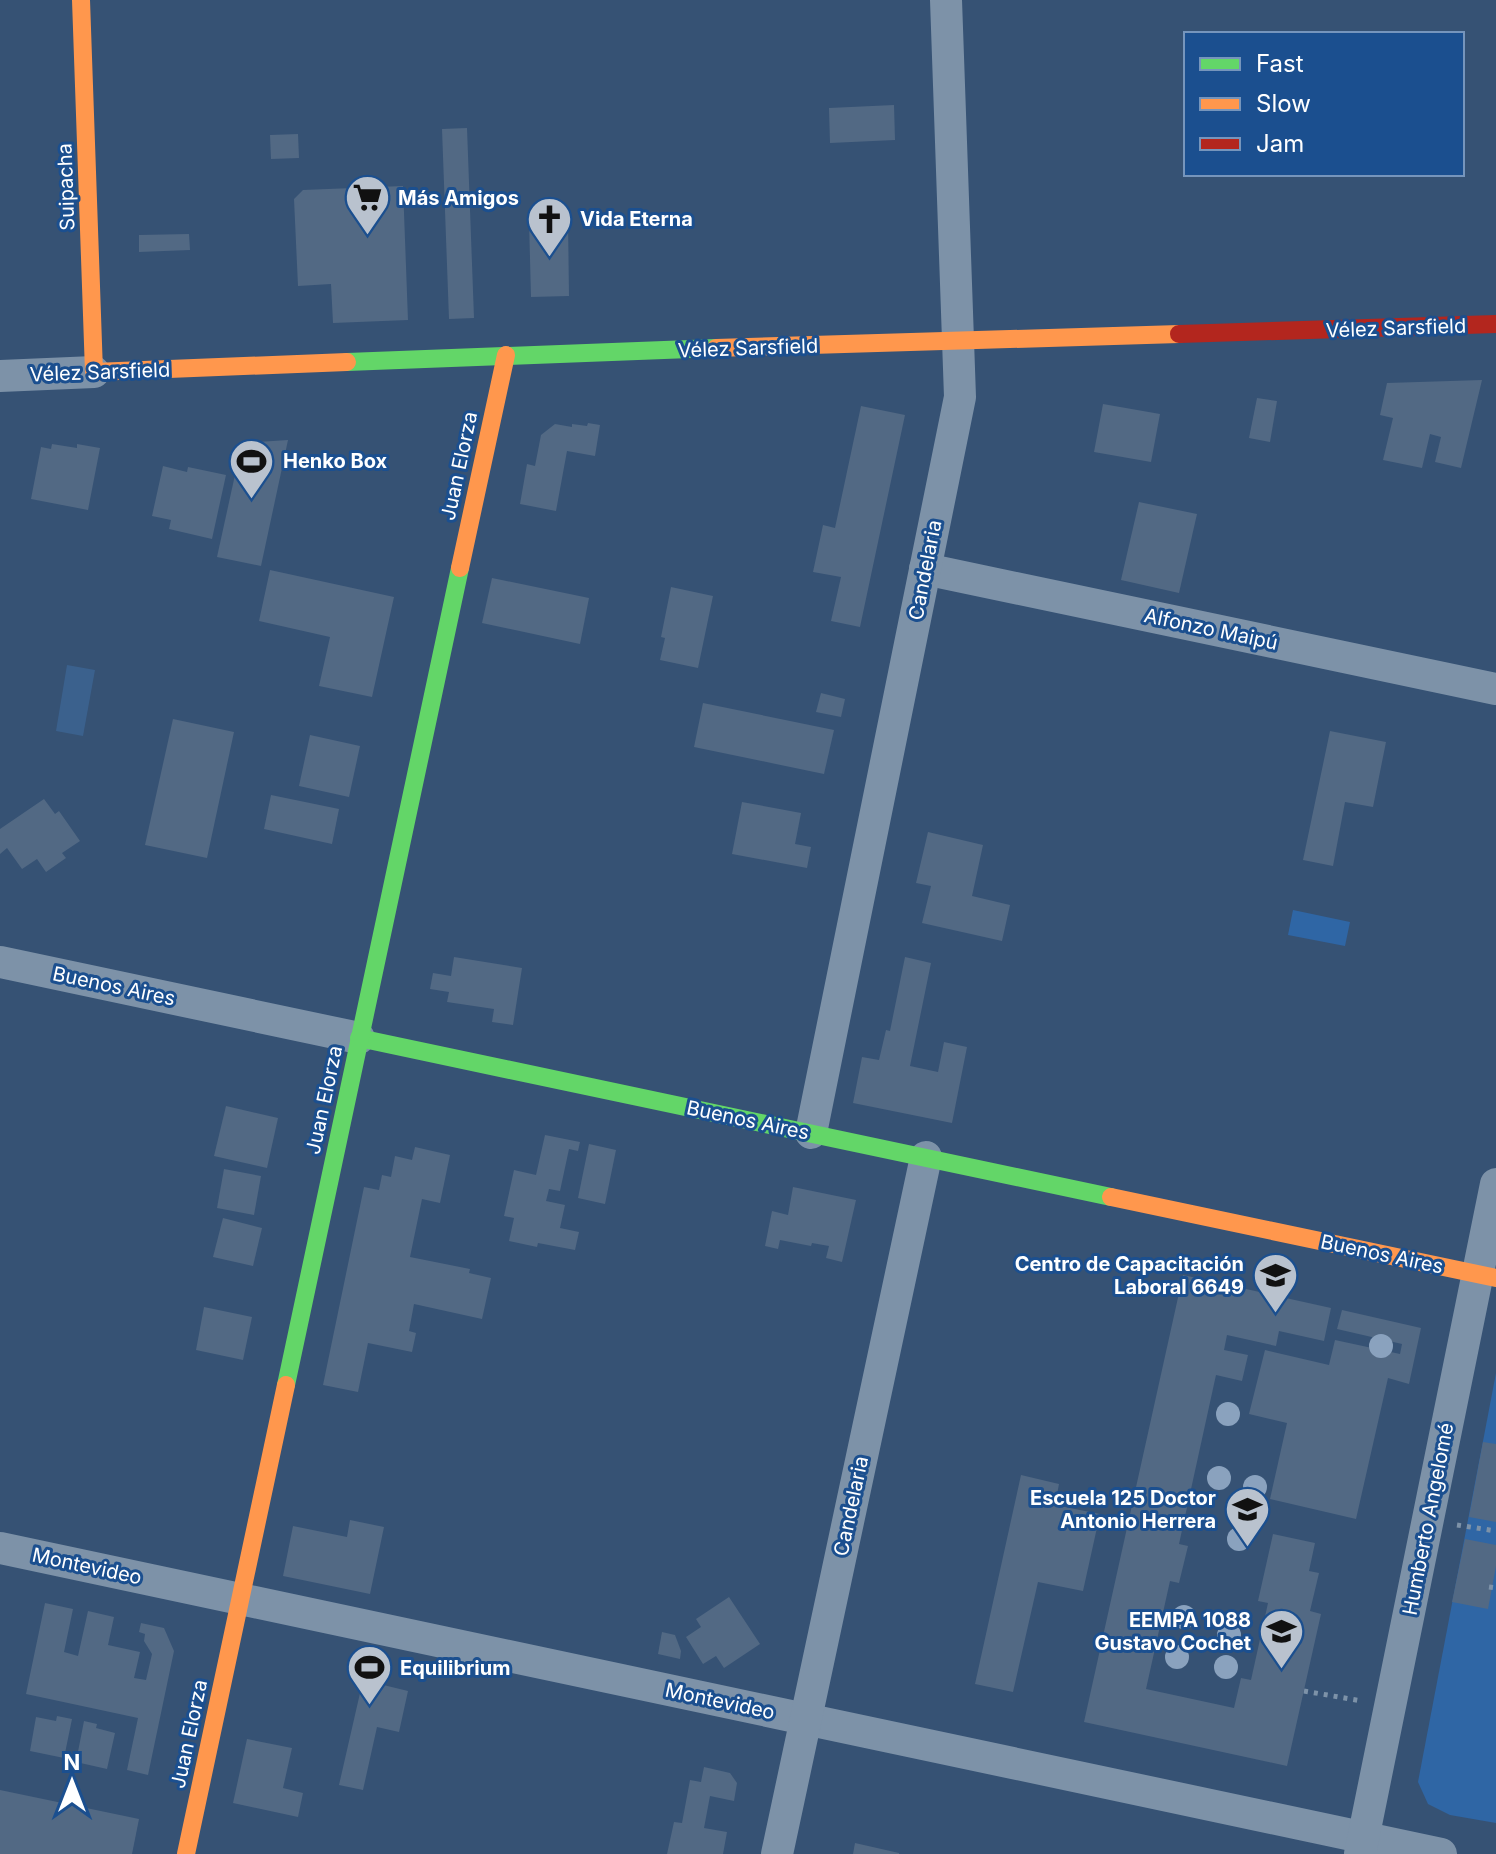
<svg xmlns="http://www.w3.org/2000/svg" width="1496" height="1854" font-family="Inter,sans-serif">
<rect width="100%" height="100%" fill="#365274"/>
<g fill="#2f66a5">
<polygon points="1293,910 1350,922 1345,946 1288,935"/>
<polygon points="1496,1373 1496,1823 1450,1815 1428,1804 1418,1782"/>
</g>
<polygon fill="#3b618d" points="67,665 95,670 83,736 56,731"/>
<g fill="#526984">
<polygon points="894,105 895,140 830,143 829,108"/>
<polygon points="467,128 474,318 449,319 442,129"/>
<polygon points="298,134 299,158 271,159 270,135"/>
<polygon points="403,186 408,320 333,323 331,284 298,286 294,199 303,190"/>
<polygon points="529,220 568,220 569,296 531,297"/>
<polygon points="189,234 190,250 139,252 139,235"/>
<polygon points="1482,380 1461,468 1435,462 1441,437 1430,434 1422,468 1383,460 1393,418 1380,415 1387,383"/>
<polygon points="1257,398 1277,401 1270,442 1249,438"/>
<polygon points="1103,404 1160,414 1151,462 1094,452"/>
<polygon points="861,406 905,415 860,627 831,621 841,577 813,572 823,525 835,528"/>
<polygon points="588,423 600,425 595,456 567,451 556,511 520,504 527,464 535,466 541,435 555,424 572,427 572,424 587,426"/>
<polygon points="288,440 261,566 217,557 242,443"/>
<polygon points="52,444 77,448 77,444 100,448 88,510 31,499 41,447 51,449"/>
<polygon points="163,466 187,472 188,467 226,475 212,539 169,529 171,520 152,516"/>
<polygon points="1139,502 1197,514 1179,593 1121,580"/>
<polygon points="270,570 394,597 372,697 319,686 330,637 259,621"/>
<polygon points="492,578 589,598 580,644 482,623"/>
<polygon points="671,587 713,596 698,668 660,660 665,638 661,637"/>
<polygon points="821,693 845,699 841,717 816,712"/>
<polygon points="703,703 834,730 824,774 694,747"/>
<polygon points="173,719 234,732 207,858 145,845"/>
<polygon points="1330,731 1386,742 1373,807 1345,802 1333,866 1303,860"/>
<polygon points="310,735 360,746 349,797 299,786"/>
<polygon points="271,795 339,809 332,844 264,829"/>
<polygon points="44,799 55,814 59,811 80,841 62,853 66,858 46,872 37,859 22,869 7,848 0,854 0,829"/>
<polygon points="742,802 801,813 795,844 811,847 807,868 732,854"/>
<polygon points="928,832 983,845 972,896 1010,905 1002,941 922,923 931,886 916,883"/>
<polygon points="454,957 522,968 513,1025 492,1022 494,1009 447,1002 449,992 430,989 433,973 451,976"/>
<polygon points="905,957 931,963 910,1066 938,1072 944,1042 967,1047 952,1123 853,1103 862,1057 879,1060 886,1030 890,1031"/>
<polygon points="226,1106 278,1118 267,1168 214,1156"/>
<polygon points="545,1135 580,1142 578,1151 569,1149 560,1191 549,1189 546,1201 565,1205 560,1228 579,1232 575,1250 538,1243 537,1247 509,1241 514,1218 504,1216 514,1170 536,1175"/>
<polygon points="589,1144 616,1150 605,1204 578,1198"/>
<polygon points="415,1147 450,1155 440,1203 422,1199 410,1257 470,1269 469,1273 491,1278 482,1319 414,1304 409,1331 416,1333 412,1352 368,1343 358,1392 323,1385 364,1187 379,1190 382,1175 391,1177 395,1156 412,1160"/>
<polygon points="224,1169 261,1176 254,1215 217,1208"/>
<polygon points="793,1187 856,1200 842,1262 826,1258 829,1246 812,1243 811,1246 780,1240 778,1249 765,1246 772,1211 788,1215"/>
<polygon points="223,1218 262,1228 253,1266 213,1257"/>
<polygon points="1183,1275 1331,1308 1324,1341 1279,1331 1276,1346 1227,1335 1224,1350 1248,1355 1242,1381 1216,1375 1179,1544 1188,1546 1179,1583 1170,1581 1146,1689 1234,1708 1241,1678 1251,1680 1268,1603 1258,1601 1273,1534 1315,1543 1309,1571 1319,1573 1310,1611 1321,1614 1287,1766 1084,1722"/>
<polygon points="204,1307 252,1317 243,1360 196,1350"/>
<polygon points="1342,1310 1421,1328 1409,1384 1388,1378 1356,1519 1270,1499 1287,1423 1249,1414 1265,1350 1329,1365 1335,1340 1400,1354 1402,1344 1337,1329"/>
<polygon points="1483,1442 1496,1444 1496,1522 1469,1517"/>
<polygon points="1021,1475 1059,1484 1055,1505 1100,1514 1083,1591 1038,1582 1013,1692 975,1684"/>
<polygon points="350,1520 384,1527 370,1594 283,1576 293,1526 347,1537"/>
<polygon points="1465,1539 1496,1545 1496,1566 1488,1609 1452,1602"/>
<polygon points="729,1597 760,1644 724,1668 716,1656 703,1664 686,1637 701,1627 696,1619"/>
<polygon points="45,1603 73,1609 64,1652 78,1656 88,1611 114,1617 108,1645 140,1652 134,1678 146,1680 152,1654 144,1641 145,1634 139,1632 141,1623 164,1628 174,1651 148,1775 127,1770 138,1718 26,1694"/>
<polygon points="662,1632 675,1635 681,1651 680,1659 658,1654"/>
<polygon points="363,1680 408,1691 399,1732 377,1727 363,1790 339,1785"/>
<polygon points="57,1716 72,1719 64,1758 30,1751 36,1717 56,1721"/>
<polygon points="84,1721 97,1724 96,1728 115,1733 107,1769 76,1762"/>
<polygon points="247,1739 292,1748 283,1788 303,1793 298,1817 233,1803"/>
<polygon points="704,1767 730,1773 737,1783 734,1801 710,1796 704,1828 727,1832 723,1854 667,1854 674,1822 682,1823 690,1780 701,1782"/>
<polygon points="0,1790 139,1819 132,1854 0,1854"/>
<polygon points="855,1843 899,1853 899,1854 853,1854"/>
</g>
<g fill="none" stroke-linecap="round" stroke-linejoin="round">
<g stroke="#7d92a8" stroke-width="5" stroke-dasharray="4 6" stroke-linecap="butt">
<polyline points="1457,1525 1496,1531"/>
<polyline points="1489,1587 1496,1588"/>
<polyline points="1304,1691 1362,1701"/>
</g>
<g stroke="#7d92a8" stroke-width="32">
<polyline points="0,376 94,372"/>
<polyline points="925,569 1496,689"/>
<polyline points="0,962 359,1038"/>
<polyline points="811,1133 960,397 946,0"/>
<polyline points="0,1548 1441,1854"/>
<polyline points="777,1854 926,1157"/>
<polyline points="1360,1854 1496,1184"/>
</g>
<g stroke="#63d668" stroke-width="18">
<polyline points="347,362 716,348"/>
<polyline points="359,1038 1111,1197"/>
<polyline points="286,1385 460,568"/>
</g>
<g stroke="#ff974d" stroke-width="18">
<polyline points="81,0 94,372 347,362"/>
<polyline points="716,348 1179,334"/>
<polyline points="460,568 506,355"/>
<polyline points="1111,1197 1496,1278"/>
<polyline points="186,1854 286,1385"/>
</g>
<polyline stroke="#b3261e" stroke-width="18" points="1179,334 1496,324"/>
</g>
<g fill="#8aa2be">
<circle cx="1381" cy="1346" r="12"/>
<circle cx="1228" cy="1414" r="12"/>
<circle cx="1219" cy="1478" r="12"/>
<circle cx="1255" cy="1487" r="12"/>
<circle cx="1239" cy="1539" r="12"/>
<circle cx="1184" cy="1617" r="12"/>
<circle cx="1229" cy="1635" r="12"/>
<circle cx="1177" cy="1657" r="12"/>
<circle cx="1226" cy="1667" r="12"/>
</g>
<defs>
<symbol id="supermarket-pin" viewBox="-11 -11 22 30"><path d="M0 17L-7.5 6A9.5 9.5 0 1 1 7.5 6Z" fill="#b9c2ce" stroke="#1b4f8f"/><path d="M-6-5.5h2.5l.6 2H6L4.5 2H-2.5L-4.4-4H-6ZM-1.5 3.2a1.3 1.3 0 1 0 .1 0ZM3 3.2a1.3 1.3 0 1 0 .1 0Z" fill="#111"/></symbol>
<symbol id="church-pin" viewBox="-11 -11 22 30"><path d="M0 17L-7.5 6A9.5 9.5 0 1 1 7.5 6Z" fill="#b9c2ce" stroke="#1b4f8f"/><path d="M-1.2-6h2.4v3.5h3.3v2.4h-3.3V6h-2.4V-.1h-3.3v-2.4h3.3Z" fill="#111"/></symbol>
<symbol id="stadium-pin" viewBox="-11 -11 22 30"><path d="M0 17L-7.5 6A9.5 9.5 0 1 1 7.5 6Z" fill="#b9c2ce" stroke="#1b4f8f"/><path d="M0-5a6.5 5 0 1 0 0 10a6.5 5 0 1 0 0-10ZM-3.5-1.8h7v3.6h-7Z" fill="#111"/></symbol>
<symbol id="school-pin" viewBox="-11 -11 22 30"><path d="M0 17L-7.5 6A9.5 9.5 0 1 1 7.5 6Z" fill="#b9c2ce" stroke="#1b4f8f"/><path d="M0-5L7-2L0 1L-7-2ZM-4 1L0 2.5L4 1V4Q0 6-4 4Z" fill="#111"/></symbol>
</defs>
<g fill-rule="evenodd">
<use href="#supermarket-pin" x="342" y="172" width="51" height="69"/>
<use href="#church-pin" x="524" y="194" width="51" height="69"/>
<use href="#stadium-pin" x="226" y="436" width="51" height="69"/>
<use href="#school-pin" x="1250" y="1250" width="51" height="69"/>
<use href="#school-pin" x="1222" y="1484" width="51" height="69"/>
<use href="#school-pin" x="1256" y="1606" width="51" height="69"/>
<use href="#stadium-pin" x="344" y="1642" width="51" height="69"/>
</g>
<g text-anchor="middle" stroke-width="6" stroke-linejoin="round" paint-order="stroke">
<g font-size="20" fill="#fff" stroke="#1b4f8f">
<text transform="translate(66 187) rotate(-92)" y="7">Suipacha</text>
<text transform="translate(1396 328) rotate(-2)" y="7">Vélez Sarsfield</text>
<text transform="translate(748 348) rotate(-2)" y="7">Vélez Sarsfield</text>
<text transform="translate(100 372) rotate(-2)" y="7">Vélez Sarsfield</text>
<text transform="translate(459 466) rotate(-78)" y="7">Juan Elorza</text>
<text transform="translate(925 570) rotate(-79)" y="7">Candelaria</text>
<text transform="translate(1211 629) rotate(12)" y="7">Alfonzo Maipú</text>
<text transform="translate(114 986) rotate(12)" y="7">Buenos Aires</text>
<text transform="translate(324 1100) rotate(-78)" y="7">Juan Elorza</text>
<text transform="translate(748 1120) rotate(12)" y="7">Buenos Aires</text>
<text transform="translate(1382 1254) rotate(12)" y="7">Buenos Aires</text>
<text transform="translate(851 1506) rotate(-78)" y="7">Candelaria</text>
<text transform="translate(1428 1519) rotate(-79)" y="7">Humberto Angelomé</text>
<text transform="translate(87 1566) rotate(12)" y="7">Montevideo</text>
<text transform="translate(720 1701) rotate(12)" y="7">Montevideo</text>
<text transform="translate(189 1734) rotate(-78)" y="7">Juan Elorza</text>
</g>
<g font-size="20" font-weight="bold" fill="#fff" stroke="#1b4f8f" text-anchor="start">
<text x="398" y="205">Más Amigos</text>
<text x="580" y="226">Vida Eterna</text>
<text x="283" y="468">Henko Box</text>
<text x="1244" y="1271" text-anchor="end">Centro de Capacitación<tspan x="1244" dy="23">Laboral 6649</tspan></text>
<text x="1216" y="1505" text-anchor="end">Escuela 125 Doctor<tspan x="1216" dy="23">Antonio Herrera</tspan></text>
<text x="1251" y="1627" text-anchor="end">EEMPA 1088<tspan x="1251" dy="23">Gustavo Cochet</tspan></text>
<text x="400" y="1675">Equilibrium</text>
</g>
</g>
<rect x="1184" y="32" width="280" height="144" fill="#1b4f8f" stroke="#7695bc" stroke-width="2"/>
<rect x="1200" y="58" width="40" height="12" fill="#63d668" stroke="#7695bc" stroke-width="2"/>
<text x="1256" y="72" font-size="24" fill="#ffffff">Fast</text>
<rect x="1200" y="98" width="40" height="12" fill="#ff974d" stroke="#7695bc" stroke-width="2"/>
<text x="1256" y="112" font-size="24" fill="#ffffff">Slow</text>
<rect x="1200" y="138" width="40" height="12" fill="#b3261e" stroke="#7695bc" stroke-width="2"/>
<text x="1256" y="152" font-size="24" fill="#ffffff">Jam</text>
<g transform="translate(72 1782)" stroke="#1b4f8f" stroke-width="6" paint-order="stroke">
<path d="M0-6L14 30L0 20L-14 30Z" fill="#ffffff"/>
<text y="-12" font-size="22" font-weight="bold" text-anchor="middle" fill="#ffffff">N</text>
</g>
</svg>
